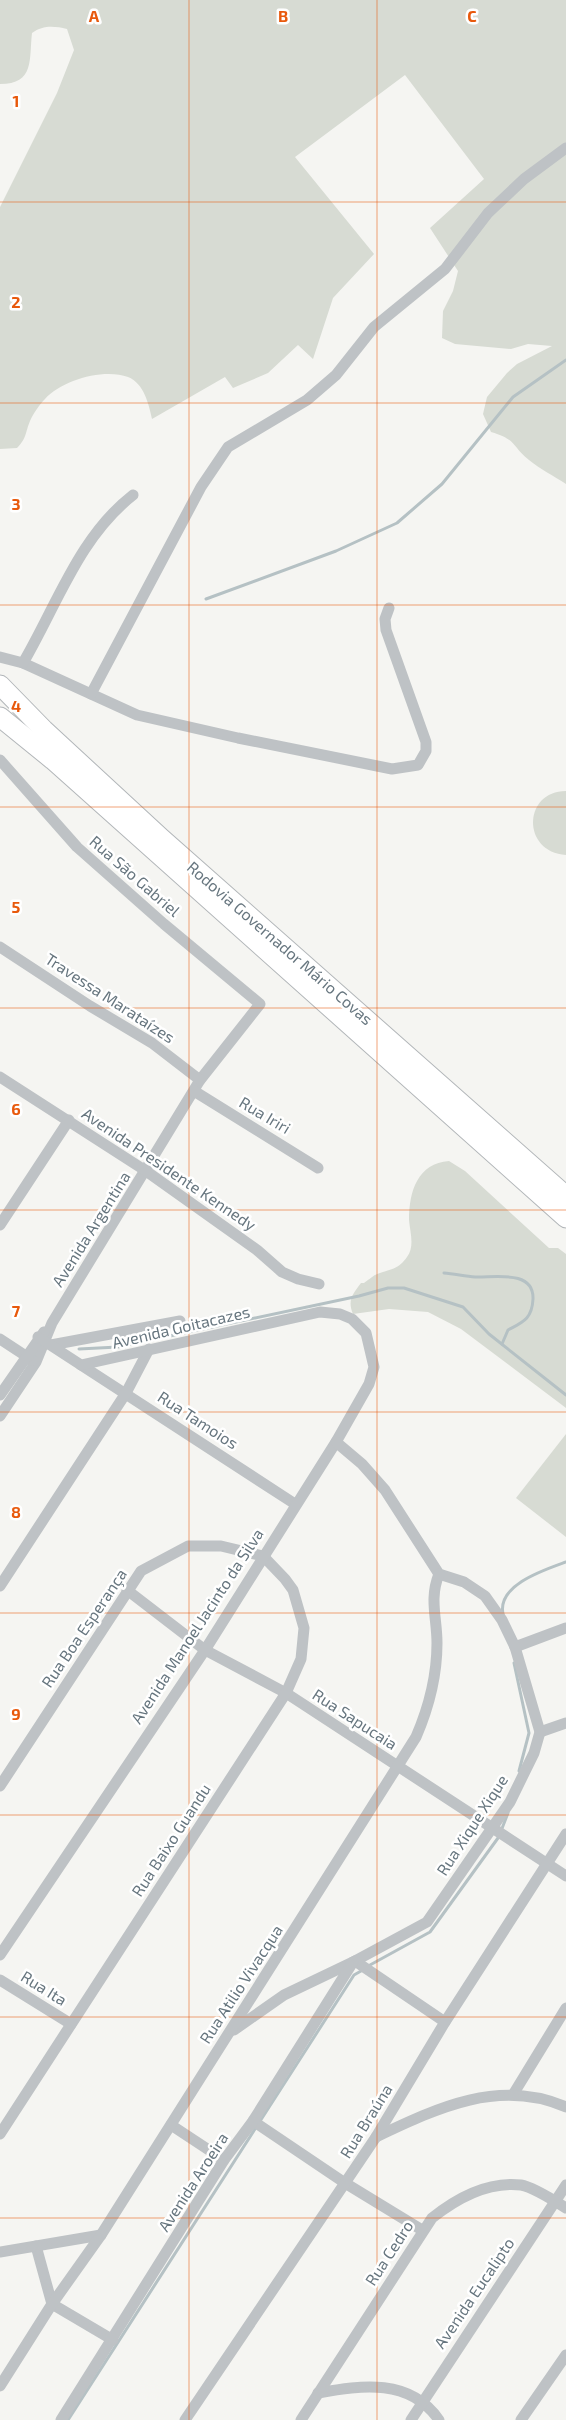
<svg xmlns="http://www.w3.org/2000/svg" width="566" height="2420" font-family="'Exo 2',sans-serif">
<rect width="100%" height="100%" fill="#f5f5f2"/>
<g fill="#d7dbd3">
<path d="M0 0H566V484C554 476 540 469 529 460 511 446 518 440 491 432L483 414 487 397 507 373 517 364 552 346 528 344 511 349 455 344 442 338 443 311 453 291 458 271 430 228 484 179 405 75 295 157 374 254 333 298 313 359 298 345 268 373 233 388 225 377 152 419C149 405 144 383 128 377 104 368 62 380 45 399 40 404 33 414 30 421 25 433 27 438 17 448L0 449V207L57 93 74 50 67 29C54 26 43 25 32 33 29 59 35 84 0 84Z"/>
<path d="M566 791V855C521 852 523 791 566 791Z"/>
<path d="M449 1161 465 1171 549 1248H558L566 1254V1408L461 1329 428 1312 389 1309 353 1314C347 1300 353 1294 361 1283H364C367 1281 373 1276 375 1275 390 1268 396 1272 407 1257 415 1246 410 1232 409 1220 409 1191 418 1163 449 1161Z"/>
<polygon points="566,1434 566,1537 516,1498"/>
</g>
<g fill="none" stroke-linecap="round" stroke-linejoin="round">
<g stroke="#b5c1c4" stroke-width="3">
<polyline points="206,599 336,551 397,523 442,484 513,397 566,360"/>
<path d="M444 1273C454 1274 465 1276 475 1277 493 1278 534 1269 533 1299 532 1319 523 1322 508 1330L502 1344"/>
<polyline points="79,1349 118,1347 359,1296 388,1288 404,1288 463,1307 489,1334 566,1395"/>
<path d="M503 1614C497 1585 544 1570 566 1562"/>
<polyline points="514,1663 529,1733 519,1771"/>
<polyline points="501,1831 508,1813"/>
<polyline points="370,1965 430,1932 498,1838"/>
<polyline points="68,2420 354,1975 361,1971"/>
</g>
<defs>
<g id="primary">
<polyline points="0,685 44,730 161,838 566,1196"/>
<polyline points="0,717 53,760 566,1218"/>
</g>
</defs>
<use href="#primary" stroke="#b2b6b9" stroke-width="21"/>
<g stroke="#bec2c5" stroke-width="11">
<polyline points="0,657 23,663 137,715 238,738 392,769 418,765 426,751 426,742 386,630 385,619 389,608"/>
<path d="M23 663C57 605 79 537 133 495"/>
<polyline points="91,694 201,487 228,447 307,400 336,375 374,327 445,269 488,213 524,179 566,148"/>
<polyline points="0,760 77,847 164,924 260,1004 200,1080 52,1323 36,1362 0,1416"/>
<polyline points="0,947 90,1006 152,1043 200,1080"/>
<polyline points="0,1077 146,1171 257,1250 282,1272 298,1279 319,1284"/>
<polyline points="194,1091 318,1168"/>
<polyline points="0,1225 69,1120"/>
<polyline points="0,1339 32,1360"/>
<polyline points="51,1345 180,1321"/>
<polyline points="81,1365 295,1504"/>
<polyline points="0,1395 44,1332"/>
<polyline points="0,1586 126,1393 149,1349"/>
<polyline points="127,1590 205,1650 286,1693 566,1876"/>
<polyline points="515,1647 566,1628"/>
<polyline points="540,1732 566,1723"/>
<polyline points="0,1786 141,1571 188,1546 221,1546 263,1556 285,1579 293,1590 304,1628 301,1659 286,1693 0,2134"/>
<polyline points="0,1955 205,1650 336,1442 369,1384 374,1367 366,1333 352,1319 340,1314 320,1312 81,1365 38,1337"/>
<polyline points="355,1961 445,2022"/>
<polyline points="0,1980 71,2024"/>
<polyline points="234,2030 284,1995 353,1962 427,1922 510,1802 534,1753 540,1732 515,1647 502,1620 485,1596 464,1582 439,1574 385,1490 362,1464 336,1442"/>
<polyline points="514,2093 566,2008"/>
<polyline points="253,2121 345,2183 422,2230"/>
<polyline points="171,2125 224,2160"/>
<path d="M376 2137C437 2108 499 2078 566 2107"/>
<polyline points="36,2246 52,2304 113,2340"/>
<polyline points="0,2252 101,2235"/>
<path d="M0 2386 52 2304 101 2235 416 1737C429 1707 437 1677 437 1643 437 1618 429 1599 439 1574"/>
<path d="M318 2393C362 2385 410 2378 439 2420"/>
<polyline points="61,2420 224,2160 253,2121 353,1962"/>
<polyline points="185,2420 376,2137 445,2022 566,1834"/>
<path d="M301 2420 432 2218C457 2198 487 2181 521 2185 533 2187 555 2201 566 2208"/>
<polyline points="411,2420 566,2185"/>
<polyline points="521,2420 566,2355"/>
</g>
<use href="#primary" stroke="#fff" stroke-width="19"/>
</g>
<path fill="none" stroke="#e8590c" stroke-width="1" stroke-opacity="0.55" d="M189 0V2420M377 0V2420M0 202H566M0 403H566M0 605H566M0 807H566M0 1008H566M0 1210H566M0 1412H566M0 1613H566M0 1815H566M0 2017H566M0 2218H566"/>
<g text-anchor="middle" stroke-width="5" stroke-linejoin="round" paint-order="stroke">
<g font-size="16" fill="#67767f" stroke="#fff">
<text transform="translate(135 876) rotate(41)" y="6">Rua São Gabriel</text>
<text transform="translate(280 943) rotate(41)" y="6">Rodovia Governador Mário Covas</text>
<text transform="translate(110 998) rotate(33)" y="6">Travessa Marataízes</text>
<text transform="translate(265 1115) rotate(31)" y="6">Rua Iriri</text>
<text transform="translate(169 1169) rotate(34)" y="6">Avenida Presidente Kennedy</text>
<text transform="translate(91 1229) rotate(-58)" y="6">Avenida Argentina</text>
<text transform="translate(181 1327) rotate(-13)" y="6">Avenida Goitacazes</text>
<text transform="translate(198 1420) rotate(33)" y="6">Rua Tamoios</text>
<text transform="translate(197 1626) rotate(-57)" y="6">Avenida Manoel Jacinto da Silva</text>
<text transform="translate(84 1628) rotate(-56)" y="6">Rua Boa Esperança</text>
<text transform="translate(355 1719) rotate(33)" y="6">Rua Sapucaia</text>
<text transform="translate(472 1825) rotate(-57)" y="6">Rua Xique Xique</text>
<text transform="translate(171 1840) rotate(-57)" y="6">Rua Baixo Guandu</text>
<text transform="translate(241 1984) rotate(-57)" y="6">Rua Atilio Vivacqua</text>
<text transform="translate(44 1988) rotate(32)" y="6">Rua Ita</text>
<text transform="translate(366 2121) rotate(-58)" y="6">Rua Braúna</text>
<text transform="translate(193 2182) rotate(-57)" y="6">Avenida Aroeira</text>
<text transform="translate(389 2253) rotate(-57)" y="6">Rua Cedro</text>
<text transform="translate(474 2293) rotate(-56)" y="6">Avenida Eucalipto</text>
</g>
</g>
<g font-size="16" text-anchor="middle" font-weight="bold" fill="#e8590c" stroke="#fff" stroke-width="5" stroke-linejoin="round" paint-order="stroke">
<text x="94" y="22">A</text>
<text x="283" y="22">B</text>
<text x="472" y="22">C</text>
<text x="16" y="107">1</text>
<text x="16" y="308">2</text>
<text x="16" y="510">3</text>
<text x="16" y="712">4</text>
<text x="16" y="913">5</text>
<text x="16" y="1115">6</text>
<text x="16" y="1317">7</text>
<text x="16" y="1518">8</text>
<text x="16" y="1720">9</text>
</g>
</svg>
